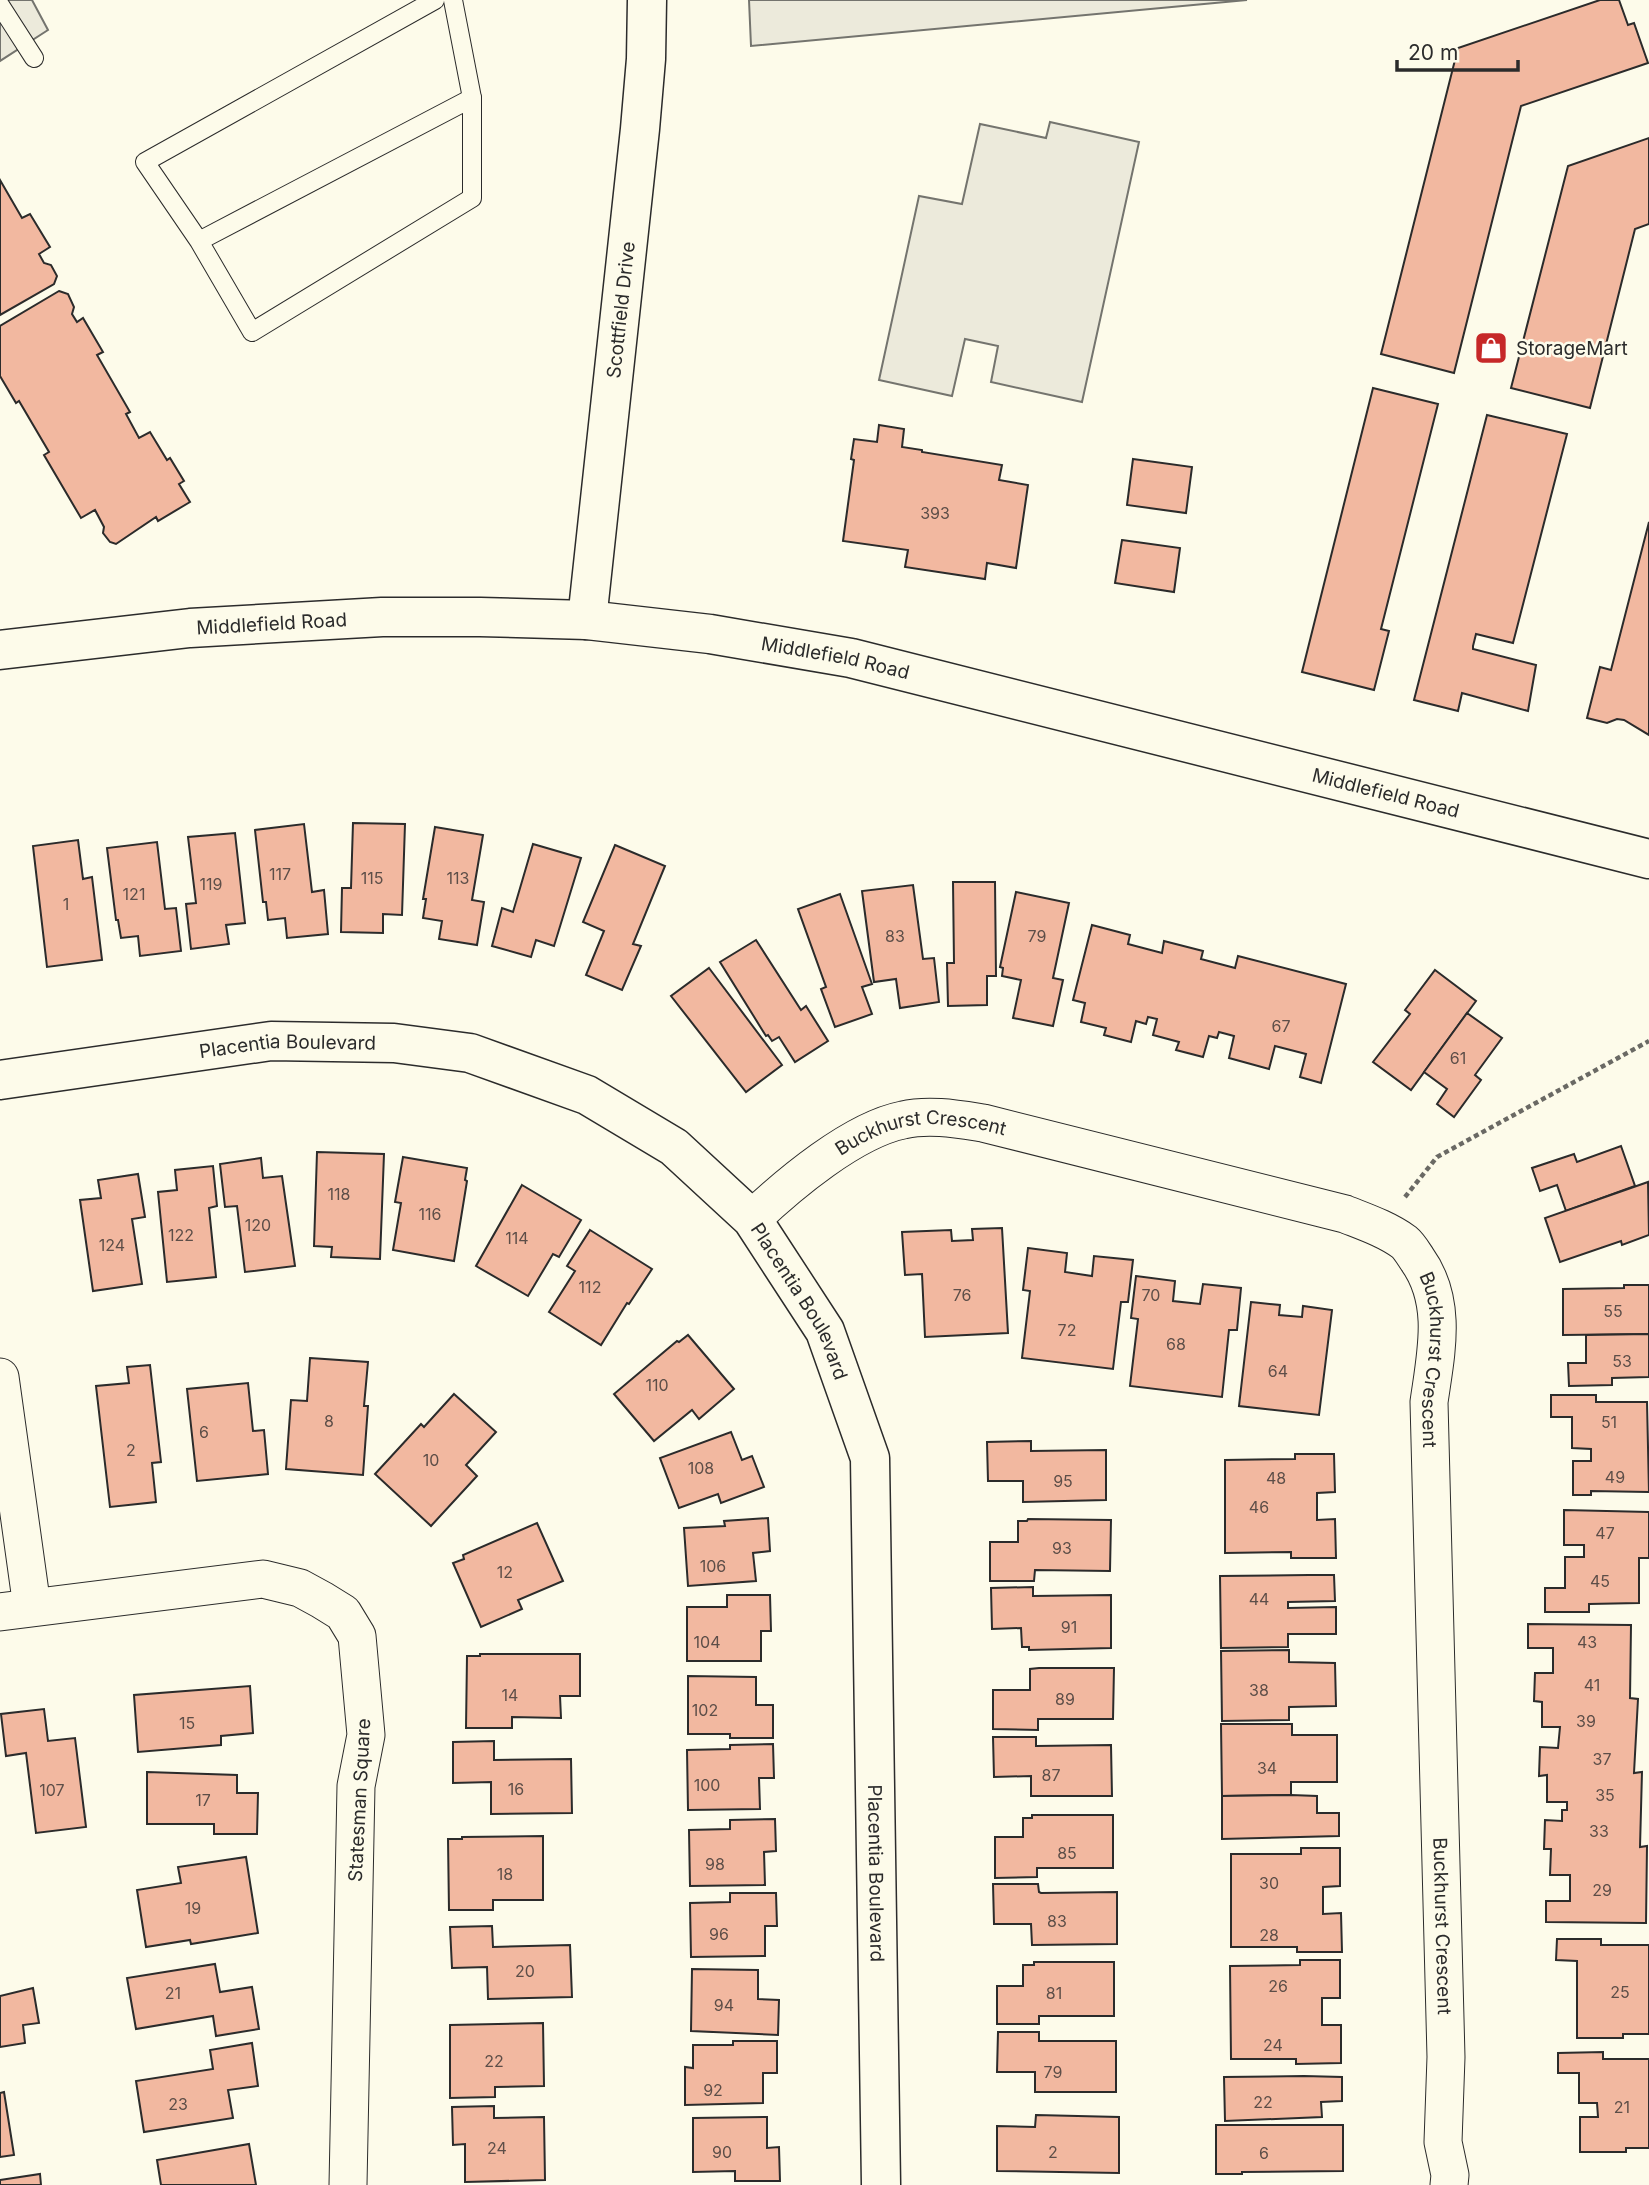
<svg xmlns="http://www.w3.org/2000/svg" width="1649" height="2185" font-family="Inter,sans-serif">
<rect width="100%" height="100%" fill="#fdfbea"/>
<g fill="#eceadb" stroke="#74746e" stroke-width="2">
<polygon points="0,0 32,0 48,30 0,61"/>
<polygon points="749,0 1247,0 751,46"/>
<polygon points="1050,122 1139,142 1082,402 991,382 998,346 965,339 952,396 879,380 919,196 962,204 980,124 1046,138"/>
</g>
<g fill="#f2b8a0" stroke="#2b2b2b" stroke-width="2">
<polygon points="1600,0 1619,0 1628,25 1634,23 1648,63 1521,106 1454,373 1381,354 1458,48"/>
<polygon points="1649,138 1649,224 1635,229 1590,408 1511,388 1568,166"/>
<polygon points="0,180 22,218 30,214 50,247 39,254 44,263 51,265 57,276 54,284 0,315"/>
<polygon points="59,291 68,294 74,307 72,314 77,322 83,318 103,352 97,355 130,412 126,414 139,438 150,432 167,460 170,458 184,481 179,484 190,502 158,521 156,517 116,544 110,542 103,533 104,527 95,510 81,518 44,455 49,452 19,401 16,403 0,376 0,326"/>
<polygon points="1373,388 1438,404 1381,629 1389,631 1374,690 1302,672"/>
<polygon points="1487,415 1567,434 1513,643 1476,634 1473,646 1473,649 1536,665 1528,711 1462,693 1458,711 1414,700"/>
<polygon points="879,425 904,429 902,447 922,450 922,452 1002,465 999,480 1028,485 1016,568 987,563 985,579 905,567 908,550 843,541 854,460 851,459 854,439 877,442"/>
<polygon points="1133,459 1192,467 1186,513 1127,505"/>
<polygon points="1649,522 1649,735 1624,720 1617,719 1607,723 1587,718 1600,667 1611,670"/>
<polygon points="1122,540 1180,548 1174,592 1115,583"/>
<polygon points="353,823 405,824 402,915 383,914 383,933 341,932 342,888 351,888"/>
<polygon points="304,824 312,892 324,890 328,934 287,938 285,918 268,920 266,902 263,902 255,830"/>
<polygon points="435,827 483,835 472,900 484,902 477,945 439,939 442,921 423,918 426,899 423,899"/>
<polygon points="235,833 245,923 226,925 229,944 191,949 186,904 196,903 188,837"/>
<polygon points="78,840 83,879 92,877 102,960 47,967 33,846"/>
<polygon points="157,842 165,909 176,908 181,951 140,956 138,936 121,938 118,920 116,920 107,848"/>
<polygon points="533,844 581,858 554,946 536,940 531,957 492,946 502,908 513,912"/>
<polygon points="615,845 665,866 633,944 641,946 622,990 586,975 604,931 583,922"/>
<polygon points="953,882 995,882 996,976 987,976 987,1005 948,1006 947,963 954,963"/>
<polygon points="913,885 923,959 934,958 939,1002 900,1008 896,979 874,982 862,891"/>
<polygon points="1016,892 1069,903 1053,978 1063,980 1053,1026 1013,1018 1021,980 1002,976 1003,968 1000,967"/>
<polygon points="840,894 872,984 862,987 872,1014 835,1027 821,989 826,987 798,909"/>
<polygon points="1092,925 1130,935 1128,944 1162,953 1164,941 1203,951 1201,959 1235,968 1238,956 1346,984 1321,1083 1300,1077 1306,1054 1275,1046 1269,1069 1229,1058 1234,1036 1219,1032 1217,1038 1209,1036 1203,1057 1176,1050 1179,1042 1153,1035 1157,1019 1148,1017 1146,1024 1136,1021 1131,1042 1104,1035 1106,1028 1081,1022 1085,1003 1073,1000"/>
<polygon points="756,940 801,1010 806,1006 828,1041 795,1062 779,1037 772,1041 768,1035 766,1036 720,962"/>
<polygon points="709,968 782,1065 746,1092 671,996"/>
<polygon points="1435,970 1476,1001 1411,1090 1373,1062 1410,1014 1405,1010"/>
<polygon points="1467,1013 1502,1038 1475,1075 1481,1080 1454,1117 1437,1104 1447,1089 1424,1072"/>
<polygon points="1621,1146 1635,1186 1566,1211 1557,1185 1540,1191 1532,1168 1574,1154 1577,1162"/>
<polygon points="317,1152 384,1154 380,1259 331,1257 332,1247 314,1246"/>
<polygon points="403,1157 467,1168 465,1180 467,1181 454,1261 393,1250 401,1203 395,1202"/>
<polygon points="261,1158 263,1178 282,1176 295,1266 245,1272 237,1206 225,1207 220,1164"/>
<polygon points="213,1166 217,1206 209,1208 216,1277 167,1282 158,1192 177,1190 175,1170"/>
<polygon points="138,1174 145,1217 132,1219 142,1284 93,1291 80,1200 101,1198 98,1180"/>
<polygon points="1648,1182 1649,1235 1622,1245 1621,1241 1560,1262 1545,1218"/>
<polygon points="522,1185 581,1220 559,1257 553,1254 528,1296 476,1266"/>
<polygon points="1002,1228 1008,1333 925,1337 922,1274 905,1275 902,1232 951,1230 952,1241 973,1240 972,1229"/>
<polygon points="590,1230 652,1269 629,1304 627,1303 601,1345 549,1312 575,1271 567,1266"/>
<polygon points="1028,1248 1067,1253 1065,1272 1092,1276 1094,1256 1133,1260 1128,1302 1121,1302 1113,1369 1022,1358 1030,1291 1023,1290"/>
<polygon points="1136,1276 1175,1281 1173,1301 1200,1304 1203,1284 1241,1288 1237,1330 1229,1330 1222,1397 1130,1386 1138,1319 1131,1318"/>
<polygon points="1624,1285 1649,1285 1649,1334 1563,1335 1563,1289 1624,1288"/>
<polygon points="1251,1302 1280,1305 1279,1315 1302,1317 1303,1306 1332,1310 1319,1415 1239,1406"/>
<polygon points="1649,1334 1649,1377 1612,1378 1612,1385 1569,1386 1568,1363 1586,1363 1586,1335"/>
<polygon points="688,1335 734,1389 699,1419 692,1410 654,1441 614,1394 677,1341 679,1342"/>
<polygon points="310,1358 368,1362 364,1406 368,1406 363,1475 286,1469 291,1400 307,1401"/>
<polygon points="150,1365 161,1462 152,1463 156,1502 110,1507 96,1386 129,1383 127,1367"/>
<polygon points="248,1383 253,1431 264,1430 268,1474 197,1481 187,1389"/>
<polygon points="454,1394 496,1432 466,1465 477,1476 431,1526 375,1474 421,1424 424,1427"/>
<polygon points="1551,1395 1596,1395 1596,1402 1647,1402 1649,1492 1591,1491 1591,1495 1573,1495 1573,1461 1591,1461 1591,1449 1572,1448 1572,1417 1551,1417"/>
<polygon points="731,1432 742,1460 752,1456 764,1487 721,1503 718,1494 679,1508 660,1458"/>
<polygon points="1031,1441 1031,1451 1106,1450 1106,1500 1023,1502 1023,1481 988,1481 987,1442"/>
<polygon points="1295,1454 1334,1454 1335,1492 1317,1493 1317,1520 1335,1519 1336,1558 1291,1558 1291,1552 1225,1553 1225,1460 1295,1459"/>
<polygon points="1564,1510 1649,1512 1649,1558 1639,1558 1639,1603 1589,1604 1589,1612 1545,1612 1545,1588 1565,1588 1565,1557 1584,1557 1584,1545 1564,1545"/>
<polygon points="768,1518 770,1551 753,1553 756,1581 688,1586 684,1528 725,1526 724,1521"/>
<polygon points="1028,1519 1111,1520 1110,1571 1035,1570 1034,1581 990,1581 990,1542 1018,1542 1018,1521 1027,1521"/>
<polygon points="537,1523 563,1581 518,1600 522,1609 481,1627 453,1563 464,1559 463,1555"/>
<polygon points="1309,1575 1334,1575 1335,1601 1288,1602 1288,1608 1336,1607 1336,1634 1288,1634 1288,1647 1221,1648 1220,1576"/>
<polygon points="1033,1587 1033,1596 1111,1595 1111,1648 1029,1650 1029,1647 1022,1647 1021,1628 992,1629 991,1588"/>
<polygon points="727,1595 770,1595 771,1631 761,1631 761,1661 687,1661 687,1607 727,1607"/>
<polygon points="1528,1624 1631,1625 1630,1698 1638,1699 1634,1773 1642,1772 1640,1847 1647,1846 1646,1923 1546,1922 1546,1901 1570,1901 1570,1875 1550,1875 1551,1849 1544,1849 1545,1820 1562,1821 1562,1810 1567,1810 1567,1802 1547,1802 1547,1775 1539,1776 1540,1747 1558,1748 1560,1727 1542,1727 1542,1702 1534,1701 1535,1673 1553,1673 1553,1648 1528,1648"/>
<polygon points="1289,1650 1289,1662 1335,1663 1336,1706 1289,1707 1289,1720 1222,1721 1221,1651"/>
<polygon points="480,1654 580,1654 580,1696 560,1696 561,1718 512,1717 512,1728 466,1728 467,1656 480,1656"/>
<polygon points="1039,1668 1114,1668 1113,1719 1038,1719 1038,1730 993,1729 993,1690 1030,1690 1030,1669"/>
<polygon points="688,1676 756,1677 756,1705 773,1705 773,1738 730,1738 730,1734 688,1734"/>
<polygon points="250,1686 253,1733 221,1736 221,1745 138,1752 134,1695"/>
<polygon points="44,1709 48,1741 75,1738 86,1827 36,1833 26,1753 6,1756 1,1714"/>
<polygon points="1221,1724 1292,1724 1292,1735 1337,1735 1337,1782 1291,1782 1291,1795 1222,1796"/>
<polygon points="993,1737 1036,1737 1036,1746 1111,1745 1112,1796 1031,1796 1031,1776 994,1777"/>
<polygon points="494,1741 494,1760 571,1759 572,1813 491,1814 491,1782 453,1783 453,1742"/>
<polygon points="773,1744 774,1778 759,1778 760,1809 688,1810 687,1750 730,1749 730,1745"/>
<polygon points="147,1772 237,1775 237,1793 258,1793 257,1834 214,1834 214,1824 147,1824"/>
<polygon points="1291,1795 1317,1796 1317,1813 1339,1813 1339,1836 1222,1839 1222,1796"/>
<polygon points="1032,1815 1113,1815 1113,1868 1037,1868 1037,1877 995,1878 995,1837 1023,1837 1023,1818 1032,1818"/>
<polygon points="775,1819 776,1851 764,1852 765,1885 690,1886 689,1830 730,1829 730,1820"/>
<polygon points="543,1836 543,1900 493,1900 493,1910 449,1910 448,1839 462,1839 462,1837"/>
<polygon points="1301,1848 1340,1848 1340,1886 1323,1887 1323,1914 1341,1913 1342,1952 1297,1952 1297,1947 1231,1947 1231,1854 1301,1854"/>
<polygon points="246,1857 258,1933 191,1944 190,1940 146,1947 137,1890 181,1883 178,1867"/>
<polygon points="993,1884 1038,1884 1039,1892 1041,1893 1117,1892 1117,1944 1032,1945 1031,1924 994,1924"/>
<polygon points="730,1893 776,1893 777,1926 765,1926 765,1956 691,1957 690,1903 730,1902"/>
<polygon points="492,1926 493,1947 570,1945 572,1997 488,1999 487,1967 452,1968 450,1927"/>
<polygon points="1557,1939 1601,1939 1601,1945 1649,1945 1649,2034 1623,2034 1623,2038 1577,2038 1577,1961 1556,1960"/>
<polygon points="1300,1960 1340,1960 1340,1998 1322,1998 1322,2025 1341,2025 1341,2063 1296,2064 1296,2059 1231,2059 1230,1966 1300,1965"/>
<polygon points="1034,1962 1114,1962 1114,2016 1039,2016 1039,2024 997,2024 997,1986 1023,1986 1023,1965 1034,1965"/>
<polygon points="215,1964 220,1992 252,1987 259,2029 216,2036 213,2016 136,2029 127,1978"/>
<polygon points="692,1969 758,1970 758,1999 779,2000 778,2035 691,2031"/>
<polygon points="33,1988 39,2023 23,2025 25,2043 0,2047 0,1996"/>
<polygon points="543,2023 544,2086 495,2087 495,2097 450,2098 450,2025"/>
<polygon points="998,2032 1039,2032 1039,2041 1116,2041 1116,2092 1035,2092 1035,2072 997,2072"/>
<polygon points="733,2041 777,2041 777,2073 763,2073 763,2103 685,2105 685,2067 693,2068 693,2045 733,2045"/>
<polygon points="252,2043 258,2086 228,2090 233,2118 144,2132 136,2081 213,2069 210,2050"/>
<polygon points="1603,2052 1603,2059 1649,2059 1649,2148 1626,2148 1626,2152 1580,2152 1580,2117 1598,2117 1597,2103 1579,2103 1579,2073 1558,2073 1558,2053"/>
<polygon points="1304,2076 1342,2077 1342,2101 1321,2102 1322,2117 1225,2121 1224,2077"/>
<polygon points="4,2092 14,2155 0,2157 0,2093"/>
<polygon points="494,2106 494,2118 544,2117 545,2180 465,2182 465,2144 453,2145 452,2107"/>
<polygon points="1036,2115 1119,2117 1119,2173 997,2171 997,2126 1035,2127"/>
<polygon points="767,2117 767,2148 779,2147 780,2181 735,2181 735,2171 693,2172 693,2118"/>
<polygon points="1216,2125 1343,2125 1343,2171 1242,2172 1242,2174 1216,2174"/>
<polygon points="249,2144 256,2185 161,2185 157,2160"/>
<polygon points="40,2174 41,2185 0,2185 0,2180"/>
</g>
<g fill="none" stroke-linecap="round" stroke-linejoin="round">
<defs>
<g id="lane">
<polyline points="453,0 472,98"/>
<polyline points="0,5 34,58"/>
<polyline points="199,241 472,98 472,198 252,332 199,241 145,162 435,0"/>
</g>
<g id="street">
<path id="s1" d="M752 1219C789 1184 853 1130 903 1120 929 1114 957 1119 983 1123L1345 1214C1365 1222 1386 1229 1404 1242 1409 1246 1413 1253 1417 1259 1448 1302 1436 1353 1429 1402L1446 2057 1443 2142 1450 2175 1449 2185"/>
<polyline points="0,1377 32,1607"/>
<polyline points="0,1612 263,1579 300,1588 322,1600 343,1613 357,1636 366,1735 356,1786 348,2185"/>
</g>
<g id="secondary">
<path id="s2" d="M587 620 640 129 646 59 647 0"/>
<path id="s3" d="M0 650 190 628 382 617H480L587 620 710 634 851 658 1649 859"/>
<path id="s4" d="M0 1080 271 1041 394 1043 470 1053 587 1095 674 1147 752 1219 825 1331 870 1458 881 2185"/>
</g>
</defs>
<use href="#lane" stroke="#2b2b2b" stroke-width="20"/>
<use href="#street" stroke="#2b2b2b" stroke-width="39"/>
<use href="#secondary" stroke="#2b2b2b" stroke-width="41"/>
<polyline stroke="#6a6964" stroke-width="4.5" stroke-dasharray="5 3.5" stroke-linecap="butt" points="1405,1197 1437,1157 1649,1041"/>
<use href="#lane" stroke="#fdfbea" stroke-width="18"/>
<use href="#street" stroke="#fdfbea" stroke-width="37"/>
<use href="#secondary" stroke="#fdfbea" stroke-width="38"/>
</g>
<defs>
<symbol id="shop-square" viewBox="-11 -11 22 22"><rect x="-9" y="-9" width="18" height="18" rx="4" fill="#c62828" stroke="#fdfbea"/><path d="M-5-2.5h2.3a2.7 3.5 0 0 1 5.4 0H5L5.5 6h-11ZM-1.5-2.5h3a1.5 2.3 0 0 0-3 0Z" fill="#fff"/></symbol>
</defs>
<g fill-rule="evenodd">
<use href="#shop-square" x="1472" y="329" width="38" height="38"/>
</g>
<g text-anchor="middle" stroke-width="5" stroke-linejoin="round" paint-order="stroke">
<g font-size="16" fill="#5d4e48">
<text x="935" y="519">393</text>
<text x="280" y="880">117</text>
<text x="372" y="884">115</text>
<text x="458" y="884">113</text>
<text x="211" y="890">119</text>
<text x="134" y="900">121</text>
<text x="66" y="910">1</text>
<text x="895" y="942">83</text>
<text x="1037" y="942">79</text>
<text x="1281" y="1032">67</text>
<text x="1458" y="1064">61</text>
<text x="339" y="1200">118</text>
<text x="430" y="1220">116</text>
<text x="258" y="1231">120</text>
<text x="181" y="1241">122</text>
<text x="517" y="1244">114</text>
<text x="112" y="1251">124</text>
<text x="590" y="1293">112</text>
<text x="962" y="1301">76</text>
<text x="1151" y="1301">70</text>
<text x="1613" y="1317">55</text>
<text x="1067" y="1336">72</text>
<text x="1176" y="1350">68</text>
<text x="1622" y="1367">53</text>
<text x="1278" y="1377">64</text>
<text x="657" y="1391">110</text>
<text x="329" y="1427">8</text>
<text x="1609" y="1428">51</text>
<text x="204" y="1438">6</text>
<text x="131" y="1456">2</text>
<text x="431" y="1466">10</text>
<text x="701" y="1474">108</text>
<text x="1615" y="1483">49</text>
<text x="1276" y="1484">48</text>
<text x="1063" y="1487">95</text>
<text x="1259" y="1513">46</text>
<text x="1605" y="1539">47</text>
<text x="1062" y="1554">93</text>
<text x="713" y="1572">106</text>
<text x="505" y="1578">12</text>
<text x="1600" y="1587">45</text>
<text x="1259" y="1605">44</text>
<text x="1069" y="1633">91</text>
<text x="707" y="1648">104</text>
<text x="1587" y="1648">43</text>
<text x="1592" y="1691">41</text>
<text x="1259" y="1696">38</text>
<text x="510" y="1701">14</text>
<text x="1065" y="1705">89</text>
<text x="705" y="1716">102</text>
<text x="1586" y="1727">39</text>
<text x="187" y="1729">15</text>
<text x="1602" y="1765">37</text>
<text x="1267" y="1774">34</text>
<text x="1051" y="1781">87</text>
<text x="707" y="1791">100</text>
<text x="516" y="1795">16</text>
<text x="52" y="1796">107</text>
<text x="1605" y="1801">35</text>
<text x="203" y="1806">17</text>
<text x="1599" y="1837">33</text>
<text x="1067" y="1859">85</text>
<text x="715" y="1870">98</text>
<text x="505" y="1880">18</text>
<text x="1269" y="1889">30</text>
<text x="1602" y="1896">29</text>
<text x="193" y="1914">19</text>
<text x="1057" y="1927">83</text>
<text x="719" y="1940">96</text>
<text x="1269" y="1941">28</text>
<text x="525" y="1977">20</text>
<text x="1278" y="1992">26</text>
<text x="1620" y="1998">25</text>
<text x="173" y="1999">21</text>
<text x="1054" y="1999">81</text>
<text x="724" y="2011">94</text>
<text x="1273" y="2051">24</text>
<text x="494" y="2067">22</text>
<text x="1053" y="2078">79</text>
<text x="713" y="2096">92</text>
<text x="1263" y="2108">22</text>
<text x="178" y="2110">23</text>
<text x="1622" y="2113">21</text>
<text x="497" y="2154">24</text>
<text x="722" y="2158">90</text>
<text x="1053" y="2158">2</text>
<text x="1264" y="2159">6</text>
</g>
<g font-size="19" fill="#2b2b2b" stroke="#fdfbea">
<text dy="7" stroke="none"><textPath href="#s2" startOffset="312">Scottfield Drive</textPath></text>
<text dy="7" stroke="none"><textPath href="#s3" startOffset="273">Middlefield Road</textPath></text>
<text dy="7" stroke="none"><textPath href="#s3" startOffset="840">Middlefield Road</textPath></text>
<text dy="7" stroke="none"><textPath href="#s3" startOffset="1407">Middlefield Road</textPath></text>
<text dy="7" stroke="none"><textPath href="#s4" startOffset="290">Placentia Boulevard</textPath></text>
<text dy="7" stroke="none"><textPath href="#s1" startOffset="198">Buckhurst Crescent</textPath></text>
<text dy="7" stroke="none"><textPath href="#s4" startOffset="901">Placentia Boulevard</textPath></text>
<text dy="7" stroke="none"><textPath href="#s1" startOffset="828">Buckhurst Crescent</textPath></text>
<text transform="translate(359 1800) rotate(-87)" y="7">Statesman Square</text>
<text dy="7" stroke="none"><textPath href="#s4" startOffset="1489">Placentia Boulevard</textPath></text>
<text dy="7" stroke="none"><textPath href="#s1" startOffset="1395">Buckhurst Crescent</textPath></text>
</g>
<g font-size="19" fill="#2b2b2b" stroke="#fdfbea" text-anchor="start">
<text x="1516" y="355">StorageMart</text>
</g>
</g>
<path d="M1397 60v10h121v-10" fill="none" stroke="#2b2b2b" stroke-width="3.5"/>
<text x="1408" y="60" font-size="21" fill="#2b2b2b" stroke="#fdfbea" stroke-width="5" paint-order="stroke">20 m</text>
</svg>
